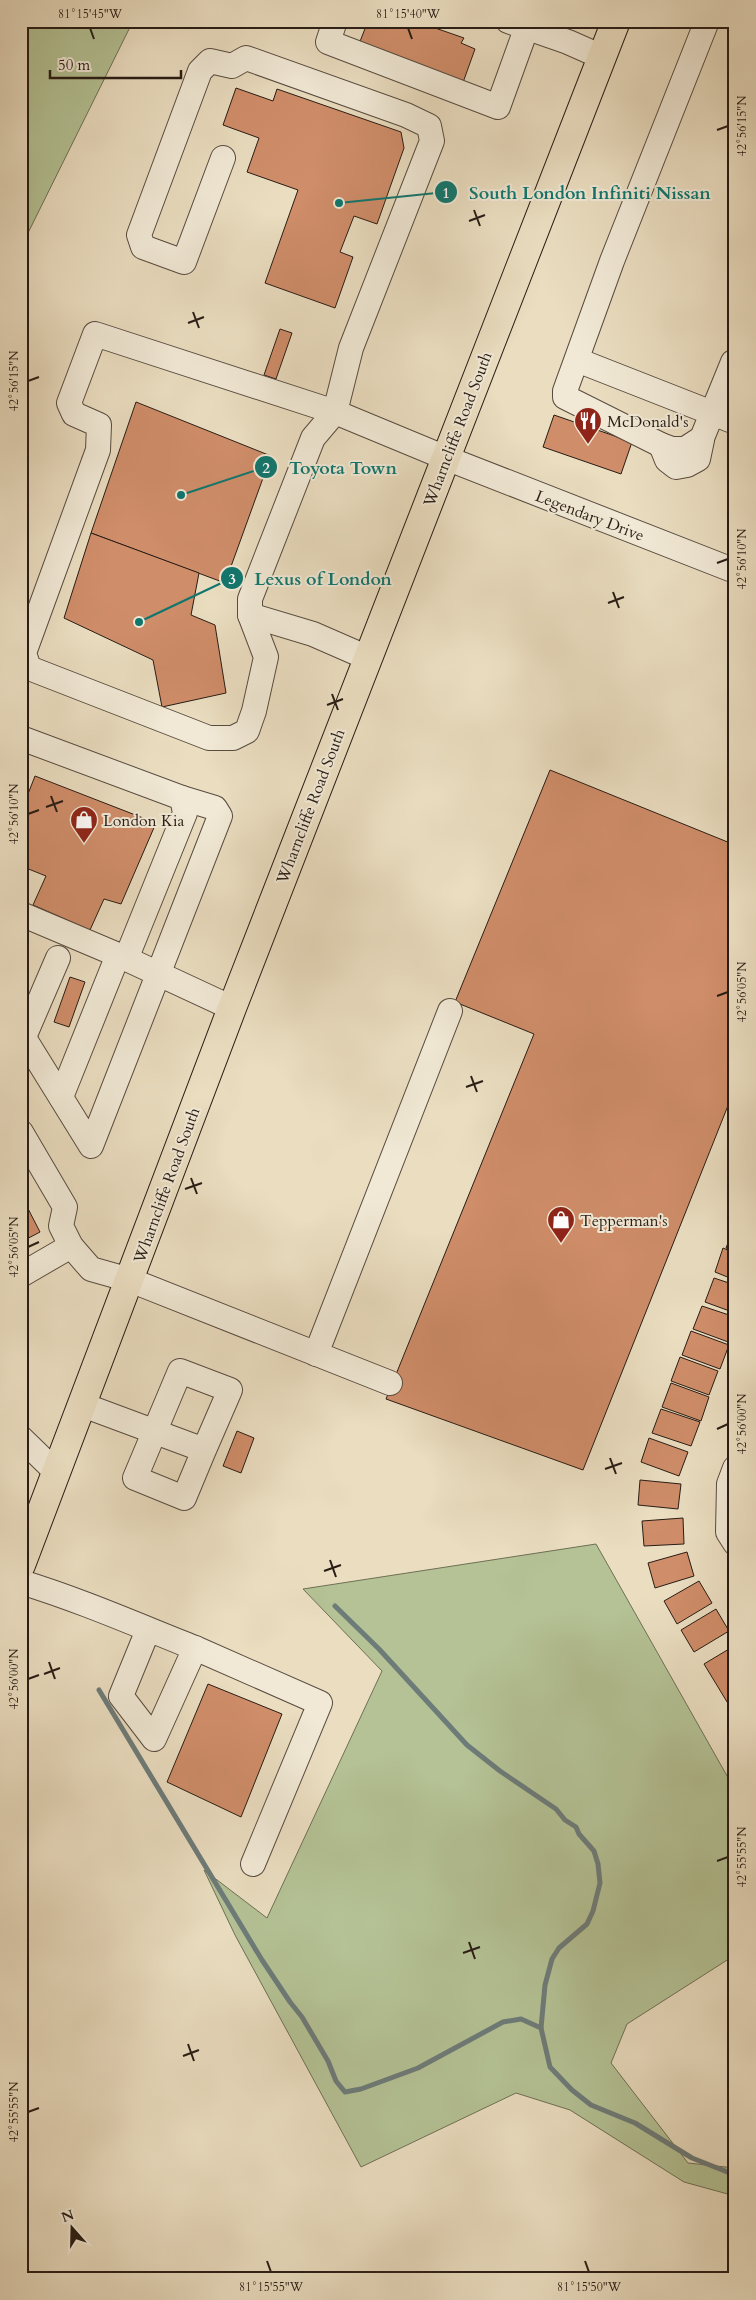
<svg xmlns="http://www.w3.org/2000/svg" width="756" height="2300" font-family="Cardo,serif">
<rect width="100%" height="100%" fill="#eaddc0"/>
<filter id="stains"><feTurbulence type="fractalNoise" baseFrequency=".004" numOctaves="4"/><feColorMatrix values="0 0 0 0 .2 0 0 0 0 .09 0 0 0 0 .02 0 0 0 .5 -.17"/></filter>
<radialGradient id="worn" r=".72"><stop offset=".6" stop-color="#630" stop-opacity="0"/><stop offset="1" stop-color="#630" stop-opacity=".3"/></radialGradient>
<g fill="#b4c295" stroke="#6e6f55">
<polygon points="21,21 133,21 24,241 21,240"/>
<polygon points="596,1544 735,1790 735,1955 627,2024 611,2063 688,2163 735,2168 735,2196 684,2182 570,2110 516,2093 361,2167 235,1935 204,1870 267,1918 382,1671 303,1589"/>
</g>
<g fill="none" stroke-linecap="round" stroke-linejoin="round">
<g stroke="#6d7b79" stroke-width="5">
<polyline points="335,1606 379,1649 467,1745 500,1771 556,1809 565,1820 576,1827 579,1834 594,1851 598,1864 600,1883 593,1911 587,1924 559,1948 552,1959 545,1985 541,2028 550,2067 572,2090 591,2105 635,2123 692,2158 735,2175"/>
<polyline points="99,1690 262,1960 290,2002 302,2017 328,2061 336,2081 345,2092 361,2089 418,2068 503,2022 521,2019 541,2028"/>
</g>
</g>
<g fill="#cf8d69" stroke="#281c15">
<polygon points="368,21 415,21 464,38 461,43 475,49 461,88 359,44"/>
<polygon points="236,88 273,101 277,89 401,132 404,148 377,224 354,216 340,252 353,257 335,308 265,283 298,190 247,172 259,138 223,125"/>
<polygon points="280,329 292,333 276,379 264,375"/>
<polygon points="136,402 271,456 225,583 91,533"/>
<polygon points="554,415 632,442 621,474 543,447"/>
<polygon points="91,533 199,573 191,615 215,625 226,693 162,707 153,660 64,618"/>
<polygon points="550,770 735,845 735,1088 583,1470 386,1399 534,1034 455,1002"/>
<polygon points="35,776 156,823 121,904 104,899 90,930 33,905 46,876 21,866 21,812"/>
<polygon points="70,977 85,982 69,1027 54,1022"/>
<polygon points="21,1195 40,1232 21,1242"/>
<polygon points="735,1225 735,1251 726,1248"/>
<polygon points="723,1248 735,1253 735,1280 715,1272"/>
<polygon points="714,1278 735,1285 735,1313 705,1302"/>
<polygon points="702,1306 735,1317 735,1334 731,1343 693,1329"/>
<polygon points="691,1331 729,1345 720,1369 682,1355"/>
<polygon points="680,1357 718,1371 709,1395 671,1381"/>
<polygon points="671,1383 709,1397 701,1421 662,1407"/>
<polygon points="661,1409 700,1422 691,1446 652,1433"/>
<polygon points="237,1431 254,1438 241,1473 223,1466"/>
<polygon points="649,1438 688,1452 679,1476 641,1462"/>
<polygon points="640,1480 681,1484 678,1509 638,1505"/>
<polygon points="683,1518 684,1544 644,1546 642,1521"/>
<polygon points="687,1552 694,1576 655,1588 648,1563"/>
<polygon points="699,1581 712,1603 677,1624 664,1601"/>
<polygon points="716,1609 729,1631 694,1652 681,1630"/>
<polygon points="734,1646 735,1647 735,1715 704,1664"/>
<polygon points="208,1684 282,1714 241,1817 167,1782"/>
</g>
<g fill="none" stroke-linecap="round" stroke-linejoin="round">
<defs>
<g id="minor">
<polyline points="335,21 328,42 498,107 529,21"/>
<polyline points="508,21 568,42 602,57"/>
<polyline points="707,21 612,261 565,391 565,397 661,445 672,449 685,449 702,438 733,362"/>
<polyline points="223,158 184,262 143,247 139,235 200,71 210,61 232,66 246,58 406,115 429,126 432,141 351,348 335,412 95,334 69,403 74,414 99,425 98,450 24,653 29,668 209,738 233,738 247,731 254,711 266,657 250,615 250,599 313,438 335,412 446,458 735,571"/>
<polyline points="577,360 735,422"/>
<polyline points="661,445 667,460 676,467 687,465 698,459 702,440"/>
<polyline points="250,615 313,634 368,658"/>
<polyline points="21,738 182,798 185,813 126,959"/>
<polyline points="21,914 118,955 232,1008"/>
<polyline points="21,1033 91,1146 220,816 215,808 182,798"/>
<polyline points="24,1037 58,958"/>
<polyline points="61,1097 118,955"/>
<polyline points="21,1132 65,1207 61,1226 71,1246 91,1269 130,1280 390,1383"/>
<polyline points="21,1275 71,1246"/>
<polyline points="316,1354 450,1011"/>
<polyline points="83,1405 204,1450 230,1390 180,1371 135,1478 184,1498 204,1450"/>
<polyline points="21,1438 56,1472"/>
<polyline points="735,1468 729,1484 728,1532 735,1543"/>
<path d="M21 1582C80 1600 137 1625 195 1648L154 1739 121 1696 148 1630"/>
<polyline points="195,1648 320,1703 253,1864"/>
</g>
<polyline id="major" points="21,1565 232,1008 616,21"/>
</defs>
<use href="#minor" stroke="#584c40" stroke-width="26"/>
<use href="#major" stroke="#281c15" stroke-width="30"/>
<use href="#minor" stroke="#f1e9d6" stroke-width="24"/>
<use href="#major" stroke="#eaddc0" stroke-width="28"/>
</g>
<path fill="none" stroke="#281c15" stroke-width="2" d="M90 28 94 39M408 28 412 39M717 130 728 126M474 210 480 226M469 221 485 215M193 312 199 328M188 323 204 317M28 381 39 377M717 563 728 559M613 592 619 608M608 603 624 597M332 694 338 710M327 705 343 699M51 796 57 812M46 807 63 801M28 814 39 810M717 996 728 992M471 1076 477 1092M466 1087 483 1081M191 1178 197 1194M185 1189 202 1183M28 1247 39 1242M717 1429 728 1424M610 1458 616 1474M605 1469 622 1463M330 1560 336 1577M324 1571 341 1565M49 1662 55 1679M44 1674 60 1668M28 1679 39 1675M717 1861 728 1857M469 1942 475 1959M463 1953 480 1947M188 2044 194 2061M183 2056 199 2050M28 2112 39 2108M267 2261 271 2272M585 2261 589 2272"/>
<defs>
<symbol id="restaurant-pin" viewBox="-11 -11 22 30"><path d="M0 17L-7.5 6A9.5 9.5 0 1 1 7.5 6Z" fill="#8f2418" stroke="#f1e9d6"/><path d="M-5-6h1v4h1v-4h1v4h1v-4h1v5L-1.5 .5V6h-2V.5L-5-1ZM5-6V6H3V1.5H1.5Q1.5-4 5-6Z" fill="#fff"/></symbol>
<symbol id="shop-pin" viewBox="-11 -11 22 30"><path d="M0 17L-7.5 6A9.5 9.5 0 1 1 7.5 6Z" fill="#8f2418" stroke="#f1e9d6"/><path d="M-5-2.5h2.3a2.7 3.5 0 0 1 5.4 0H5L5.5 6h-11ZM-1.5-2.5h3a1.5 2.3 0 0 0-3 0Z" fill="#fff"/></symbol>
</defs>
<g fill-rule="evenodd">
<use href="#restaurant-pin" x="572" y="405" width="32" height="43"/>
<use href="#shop-pin" x="68" y="804" width="32" height="43"/>
<use href="#shop-pin" x="545" y="1204" width="32" height="43"/>
</g>
<g text-anchor="middle" stroke-width="4" stroke-linejoin="round" paint-order="stroke">
<g font-size="16" fill="#281c15" stroke="#f1e9d6" text-anchor="start">
<text x="607" y="427">McDonald's</text>
<text x="103" y="826">London Kia</text>
<text x="580" y="1226">Tepperman's</text>
</g>
<g font-size="16" fill="#281c15" stroke="#f1e9d6">
<text transform="translate(457 429) rotate(-69)" y="6">Wharncliffe Road South</text>
<text transform="translate(590 515) rotate(21)" y="6">Legendary Drive</text>
<text transform="translate(310 806) rotate(-69)" y="6">Wharncliffe Road South</text>
<text transform="translate(166 1185) rotate(-70)" y="6">Wharncliffe Road South</text>
</g>
</g>
<path fill="none" stroke="#0f766e" stroke-width="2" d="M339 203L446 192M181 495L266 467M139 622L232 578"/>
<g fill="#0f766e" stroke="#f1e9d6" stroke-width="2">
<circle cx="339" cy="203" r="5"/>
<circle cx="181" cy="495" r="5"/>
<circle cx="139" cy="622" r="5"/>
<circle cx="446" cy="192" r="12"/>
<circle cx="266" cy="467" r="12"/>
<circle cx="232" cy="578" r="12"/>
</g>
<g font-size="15" text-anchor="middle" font-weight="bold" fill="#fff">
<text x="446" y="198">1</text>
<text x="266" y="473">2</text>
<text x="232" y="584">3</text>
</g>
<g font-size="18" text-anchor="middle" font-weight="bold" fill="#0f766e" stroke="#f1e9d6" stroke-width="4" stroke-linejoin="round" paint-order="stroke">
<text x="590" y="199">South London Infiniti Nissan</text>
<text x="343" y="474">Toyota Town</text>
<text x="323" y="585">Lexus of London</text>
</g>
<rect width="756" height="2300" fill="none" stroke="#eaddc0" stroke-width="55"/>
<g transform="translate(72 2228) rotate(340)" stroke="#f1e9d6" stroke-width="4" paint-order="stroke">
<path d="M0-4L9 19L0 12L-9 19Z" fill="#281c15"/>
<text y="-8" font-size="14" font-weight="bold" text-anchor="middle" fill="#281c15">N</text>
</g>
<path d="M50 70v8h131v-8" fill="none" stroke="#281c15" stroke-width="2.5"/>
<text x="58" y="70" font-size="15" fill="#281c15" stroke="#f1e9d6" stroke-width="4" paint-order="stroke">50 m</text>
<rect x="28" y="28" width="700" height="2244" fill="none" stroke="#281c15" stroke-width="2"/>
<g font-size="12" text-anchor="middle" fill="#281c15">
<text x="90" y="18">81°15'45"W</text>
<text x="408" y="18">81°15'40"W</text>
<text transform="translate(742 126) rotate(-90)" y="4">42°56'15"N</text>
<text transform="translate(14 381) rotate(-90)" y="4">42°56'15"N</text>
<text transform="translate(742 559) rotate(-90)" y="4">42°56'10"N</text>
<text transform="translate(14 814) rotate(-90)" y="4">42°56'10"N</text>
<text transform="translate(742 992) rotate(-90)" y="4">42°56'05"N</text>
<text transform="translate(14 1247) rotate(-90)" y="4">42°56'05"N</text>
<text transform="translate(742 1424) rotate(-90)" y="4">42°56'00"N</text>
<text transform="translate(14 1679) rotate(-90)" y="4">42°56'00"N</text>
<text transform="translate(742 1857) rotate(-90)" y="4">42°55'55"N</text>
<text transform="translate(14 2112) rotate(-90)" y="4">42°55'55"N</text>
<text x="271" y="2291">81°15'55"W</text>
<text x="589" y="2291">81°15'50"W</text>
</g>
<rect width="100%" height="100%" filter="url(#stains)"/>
<rect width="100%" height="100%" fill="url(#worn)"/>
</svg>
